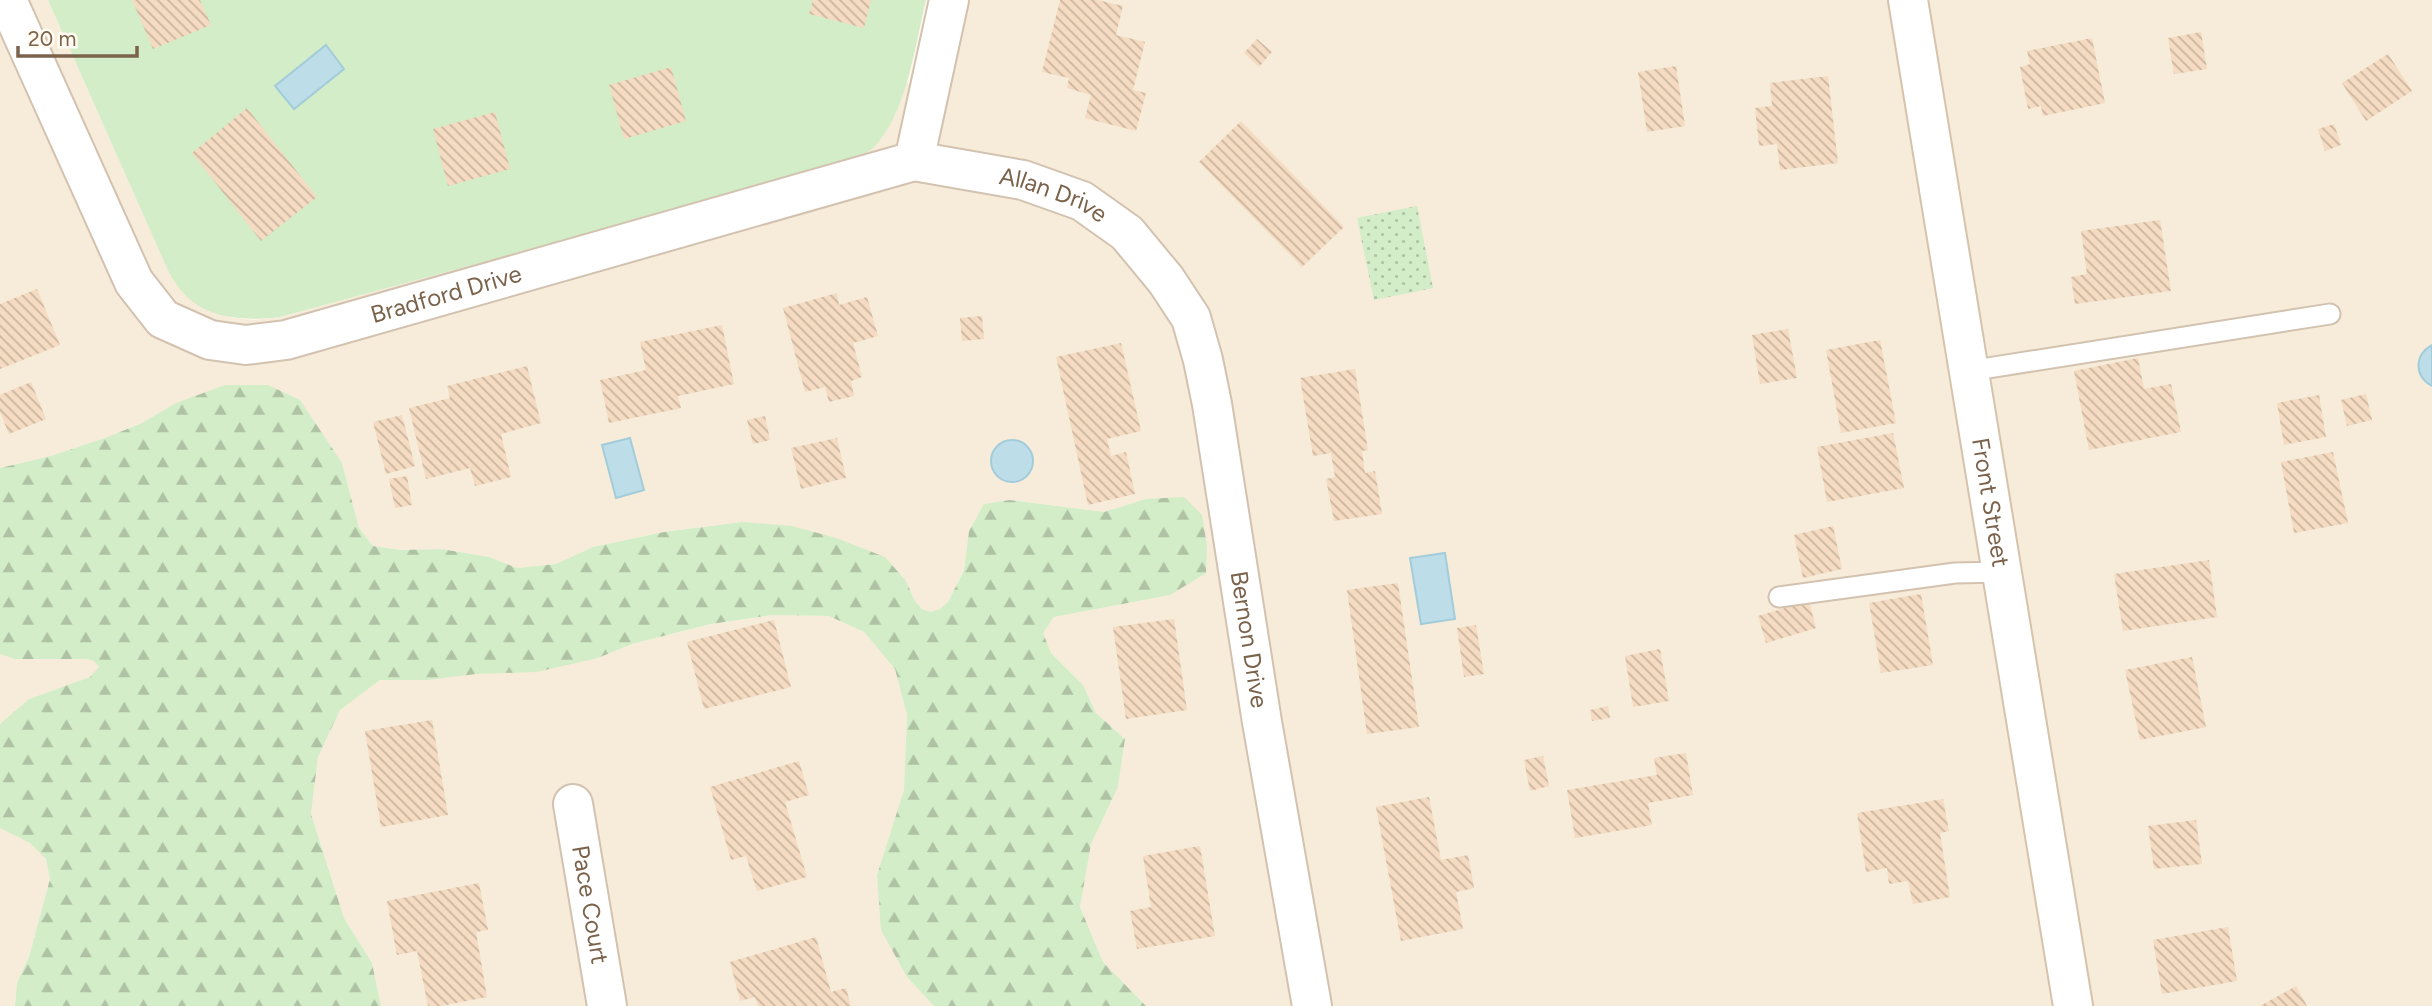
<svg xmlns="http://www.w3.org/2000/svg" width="2432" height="1006" font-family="Figtree,sans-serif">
<defs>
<pattern id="forest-firs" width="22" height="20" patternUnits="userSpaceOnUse" patternTransform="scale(1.75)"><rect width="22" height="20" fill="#d2edc7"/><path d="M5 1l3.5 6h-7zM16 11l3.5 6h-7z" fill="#afc3a4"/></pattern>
<pattern id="garden-dots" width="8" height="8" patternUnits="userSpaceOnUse" patternTransform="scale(1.75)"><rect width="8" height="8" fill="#d2edc7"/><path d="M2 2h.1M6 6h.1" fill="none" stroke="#afc3a4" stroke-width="1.8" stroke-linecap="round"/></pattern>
<pattern id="building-back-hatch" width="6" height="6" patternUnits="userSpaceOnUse" patternTransform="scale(1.75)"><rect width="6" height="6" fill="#f4dbc1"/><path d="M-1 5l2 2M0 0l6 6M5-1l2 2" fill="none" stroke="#cbb59f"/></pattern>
</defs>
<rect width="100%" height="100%" fill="#fdf8eb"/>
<g fill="#f6ecd9">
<polygon points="0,0 48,0 166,266 196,303 232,318 254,320 280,317 852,162 888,128 900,103 907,79 928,148 964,0 2432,0 2432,1006 1146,1006 1103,962 1080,907 1091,844 1118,787 1125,739 1096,713 1083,685 1051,653 1043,633 1054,617 1170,595 1146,499 1104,512 1010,500 969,531 964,569 948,602 940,609 931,612 922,609 915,601 906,581 742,522 664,532 593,547 556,564 517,568 489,557 441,549 401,550 373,546 359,528 342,463 176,403 142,423 105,438 51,456 0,468"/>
<polygon points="772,615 829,616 864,632 895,669 907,715 904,791 877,875 907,977 934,1006 381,1006 372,963 344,918 311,814 318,757 340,710 380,680 427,680 598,658 632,644 712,624"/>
<polygon points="0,654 15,659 86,659 94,661 99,667 90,677 29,699 0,724"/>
<polygon points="0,828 30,843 46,859 50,879 29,957 17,983 15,1006 0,1006"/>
</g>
<path fill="#d2edc7" d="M48 0H926C915 45 907 113 874 147 868 153 859 157 852 162L280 317C246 321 204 320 180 289 174 282 170 274 166 266Z"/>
<polygon fill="url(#forest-firs)" points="225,385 268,385 300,400 342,463 359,528 373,546 401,550 441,549 489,557 517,568 556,564 593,547 664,532 742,522 792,526 836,538 885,557 906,581 915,601 922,609 931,612 940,609 948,602 964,570 969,531 984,504 1010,500 1104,512 1146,499 1184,497 1202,515 1207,546 1206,573 1170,595 1054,617 1043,633 1051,653 1083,685 1096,713 1125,739 1118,787 1091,844 1080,907 1103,962 1146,1006 934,1006 907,977 881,930 877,875 904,790 907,715 895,669 864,632 829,616 772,615 711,624 632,644 598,658 536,672 476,674 427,680 380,680 340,710 318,757 311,814 344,918 372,963 381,1006 15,1006 17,983 29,957 50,879 46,859 30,843 0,828 0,724 29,699 90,677 99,667 94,661 86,659 15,659 0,654 0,468 51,456 105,438 142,423 176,403"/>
<polygon fill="url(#garden-dots)" points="1417,206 1433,288 1374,300 1357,218"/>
<g fill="#bddee9" stroke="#a3ccdb" stroke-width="2">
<polygon points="326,45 344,69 294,109 275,86"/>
<path d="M2432 345V386C2414 376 2414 355 2432 345Z"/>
<polygon points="630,438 644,490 616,498 602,445"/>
<circle cx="1012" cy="461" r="21"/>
<polygon points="1445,553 1455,619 1421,624 1410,558"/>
</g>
<g fill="url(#building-back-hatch)">
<polygon points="132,0 200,0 211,25 153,49"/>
<polygon points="813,0 871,0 864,28 809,14"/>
<polygon points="1060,0 1098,0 1123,6 1116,35 1145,42 1133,90 1146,93 1136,131 1085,118 1091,95 1067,88 1069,78 1042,72"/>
<polygon points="2201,32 2207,69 2174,74 2168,38"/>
<polygon points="2092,38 2105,103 2043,116 2041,106 2028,109 2020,67 2030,64 2027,51"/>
<polygon points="1257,39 1272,52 1259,67 1244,53"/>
<polygon points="2388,54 2412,91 2366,121 2342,83"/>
<polygon points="1676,66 1685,126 1647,132 1638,72"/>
<polygon points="671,67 686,121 624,139 609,85"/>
<polygon points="1828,76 1838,163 1780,170 1777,144 1759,146 1755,108 1772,106 1770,83"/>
<polygon points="247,108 317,197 261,241 192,153"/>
<polygon points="495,112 510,169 448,186 433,129"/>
<polygon points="1241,121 1344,227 1302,267 1199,162"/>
<polygon points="2334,124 2341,145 2325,151 2318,129"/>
<polygon points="2160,220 2171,291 2075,304 2071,277 2087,274 2081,231"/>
<polygon points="37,289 60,345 0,369 0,304"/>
<polygon points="837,293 839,305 867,297 878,336 853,343 862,377 851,381 854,396 829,402 825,387 805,392 783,308"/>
<polygon points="982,316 984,339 962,341 960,318"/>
<polygon points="722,325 734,384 678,396 681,408 609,423 600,380 646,370 640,342"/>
<polygon points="1788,329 1797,378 1760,384 1752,335"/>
<polygon points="1880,340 1896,423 1841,433 1826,350"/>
<polygon points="1121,343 1141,431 1107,439 1111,456 1126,452 1135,494 1088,505 1056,357"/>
<polygon points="2138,358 2144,389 2171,384 2181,432 2089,450 2074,371"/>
<polygon points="527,366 541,423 501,434 511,477 475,486 470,468 426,479 409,408 450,398 447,386"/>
<polygon points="1355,369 1368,450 1362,451 1365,473 1375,471 1382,514 1334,521 1326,479 1335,477 1331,453 1313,456 1300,378"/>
<polygon points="31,382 46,419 9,434 0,412 0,395"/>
<polygon points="2366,394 2372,420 2347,426 2341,400"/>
<polygon points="2319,395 2326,437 2284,445 2277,403"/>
<polygon points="402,415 415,466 386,474 373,422"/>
<polygon points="765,416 770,440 753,444 747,420"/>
<polygon points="1893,433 1904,488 1827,502 1817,447"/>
<polygon points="837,438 846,478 801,489 791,448"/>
<polygon points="2333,452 2348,523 2294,533 2281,462"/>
<polygon points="407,476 412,505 395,508 389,479"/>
<polygon points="1833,526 1842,569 1803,578 1794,535"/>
<polygon points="2209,560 2217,617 2123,631 2114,574"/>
<polygon points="1398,583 1419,727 1367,734 1347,590"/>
<polygon points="1921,594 1933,665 1881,673 1869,603"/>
<polygon points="1809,601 1816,628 1766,643 1758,616"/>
<polygon points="1174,619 1187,710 1126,719 1113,627"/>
<polygon points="774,620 791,687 704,709 687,642"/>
<polygon points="1476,625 1484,674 1464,677 1457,628"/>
<polygon points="1660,649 1669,701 1633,707 1625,656"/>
<polygon points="2192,657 2206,727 2140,740 2125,670"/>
<polygon points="1608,706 1610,718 1592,721 1590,710"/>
<polygon points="432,720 448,815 381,827 365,731"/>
<polygon points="1686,753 1693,795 1648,803 1652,825 1575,838 1567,790 1657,775 1654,758"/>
<polygon points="1543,756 1549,786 1530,791 1524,760"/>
<polygon points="799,761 809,795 785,802 807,877 757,891 746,856 731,860 710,787"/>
<polygon points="1429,797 1441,860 1468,855 1474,888 1456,892 1463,929 1401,941 1376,807"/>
<polygon points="1943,799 1949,831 1940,833 1950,897 1913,904 1908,881 1889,884 1887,868 1866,872 1857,813"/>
<polygon points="2196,820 2202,864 2154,869 2148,826"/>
<polygon points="1200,846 1215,936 1137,949 1130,911 1151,907 1143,856"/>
<polygon points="479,883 488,930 476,932 487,997 441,1006 428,1006 417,951 397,955 387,901"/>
<polygon points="2228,927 2237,981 2162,994 2153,940"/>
<polygon points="816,937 831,992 846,988 851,1006 758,1006 755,997 740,1001 730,962"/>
<polygon points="2296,986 2307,1006 2260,1006"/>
</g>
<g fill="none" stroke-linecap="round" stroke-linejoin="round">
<defs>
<g id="service">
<polyline points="1969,371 2330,314"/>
<polyline points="1779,597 1955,573 2002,572"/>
</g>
<g id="minor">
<path id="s1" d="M7 0 134 282 163 319 210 340 246 345 286 340 914 161 949 0"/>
<path id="s2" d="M914 161 1023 180 1082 201 1127 233 1166 280 1191 318 1203 360 1212 404 1262 722 1312 1006"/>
<path id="s3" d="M573 804 607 1006"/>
</g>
<g id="secondary">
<path id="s4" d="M1908 0 2073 1006"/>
</g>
</defs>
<use href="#service" stroke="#d2c2af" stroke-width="23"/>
<use href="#minor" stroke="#d2c2af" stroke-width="42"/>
<use href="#secondary" stroke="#d5c3ac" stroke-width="42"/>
<use href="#service" stroke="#fff" stroke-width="19"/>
<use href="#minor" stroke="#fff" stroke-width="38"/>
<use href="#secondary" stroke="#fff" stroke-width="38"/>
</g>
<g text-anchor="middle" stroke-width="6" stroke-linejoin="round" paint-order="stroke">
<g font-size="24" fill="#7b624b" stroke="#fffbf2">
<text dy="8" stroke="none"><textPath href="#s2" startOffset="144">Allan Drive</textPath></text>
<text dy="8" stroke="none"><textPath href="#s1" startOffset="651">Bradford Drive</textPath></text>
<text dy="8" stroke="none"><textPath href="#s4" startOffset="509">Front Street</textPath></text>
<text dy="8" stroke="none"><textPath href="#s2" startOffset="662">Bernon Drive</textPath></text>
<text dy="8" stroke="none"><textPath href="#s3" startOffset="102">Pace Court</textPath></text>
</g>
</g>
<path d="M18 46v10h119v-10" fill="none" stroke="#7b624b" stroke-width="3.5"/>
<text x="28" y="46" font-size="21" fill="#7b624b" stroke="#fffbf2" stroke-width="5" paint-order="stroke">20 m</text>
</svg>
